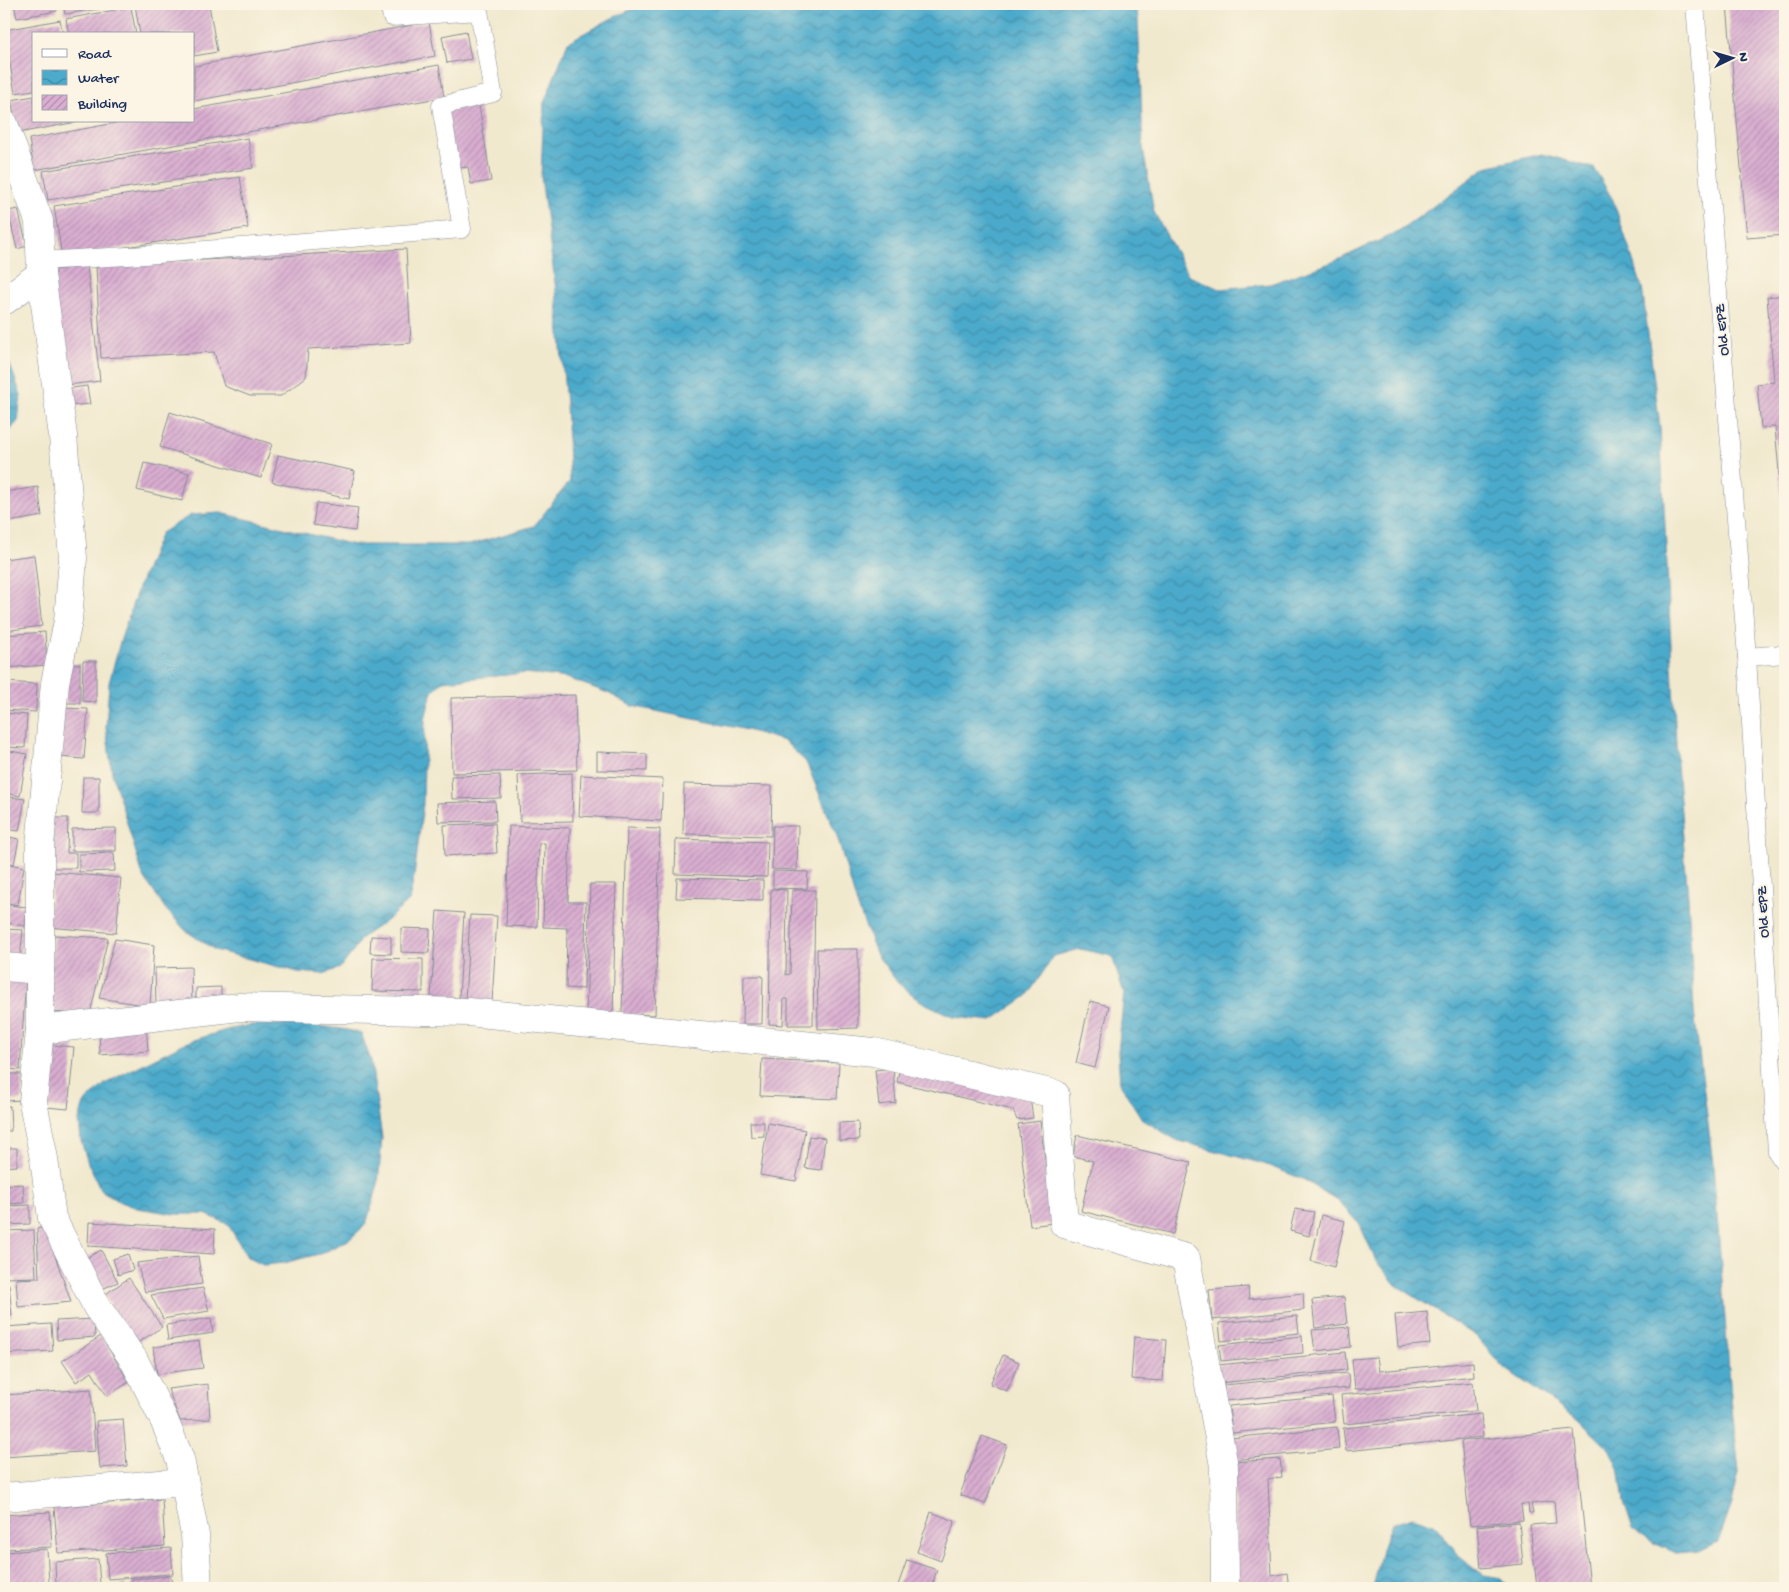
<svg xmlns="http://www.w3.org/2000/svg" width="1789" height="1592" font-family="'Gochi Hand',sans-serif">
<defs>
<pattern id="water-waves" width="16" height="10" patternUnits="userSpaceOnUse" patternTransform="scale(1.25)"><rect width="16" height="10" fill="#4caacb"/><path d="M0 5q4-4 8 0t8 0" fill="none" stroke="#3e8ba8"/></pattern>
<pattern id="building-hatch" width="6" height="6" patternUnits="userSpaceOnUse" patternTransform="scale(1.25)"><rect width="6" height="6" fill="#daaed1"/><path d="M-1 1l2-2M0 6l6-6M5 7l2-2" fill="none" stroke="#b08ead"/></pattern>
</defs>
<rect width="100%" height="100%" fill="#fcf5e5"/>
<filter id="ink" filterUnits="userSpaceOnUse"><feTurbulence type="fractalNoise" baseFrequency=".02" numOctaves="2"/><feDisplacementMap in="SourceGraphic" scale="10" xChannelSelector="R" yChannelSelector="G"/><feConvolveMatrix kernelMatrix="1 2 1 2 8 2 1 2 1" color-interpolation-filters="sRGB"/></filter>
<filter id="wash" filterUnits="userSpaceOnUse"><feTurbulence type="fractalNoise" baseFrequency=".0096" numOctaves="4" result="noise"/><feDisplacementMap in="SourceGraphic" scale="20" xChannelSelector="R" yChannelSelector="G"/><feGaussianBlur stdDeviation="1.12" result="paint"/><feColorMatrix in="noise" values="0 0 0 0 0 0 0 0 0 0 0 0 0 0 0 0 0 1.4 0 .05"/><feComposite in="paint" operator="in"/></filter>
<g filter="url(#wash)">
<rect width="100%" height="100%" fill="#f1e9ce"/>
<g fill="url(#water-waves)" stroke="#346c94">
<polygon points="645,4 1135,4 1138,17 1143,148 1154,212 1189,276 1220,289 1270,284 1333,262 1400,231 1486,167 1542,154 1594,168 1613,200 1642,287 1660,427 1677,764 1688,897 1694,1011 1713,1164 1732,1409 1739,1471 1732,1504 1718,1542 1699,1551 1676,1553 1654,1543 1633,1529 1624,1503 1620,1473 1610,1450 1578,1419 1503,1367 1476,1336 1396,1285 1376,1261 1360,1225 1338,1201 1303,1179 1264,1164 1176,1140 1142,1119 1120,1084 1118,1052 1124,993 1112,956 1080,949 1054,956 1027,996 991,1021 954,1017 922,1002 898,983 877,955 857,905 837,836 806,762 784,741 747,730 632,706 608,693 567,678 526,673 443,681 432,692 425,719 423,804 414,877 409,901 387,920 361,938 352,953 340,968 323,974 298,972 215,950 186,931 164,907 143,876 112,773 106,728 109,683 120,642 138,588 161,533 191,515 221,513 354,545 469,545 534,526 570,481 566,404 556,290 541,177 544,103 568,42 614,17"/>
<polygon points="4,354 7,357 21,395 18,421 4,438"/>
<path d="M250 1025C288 1024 325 1024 361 1033L371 1061 382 1138 378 1185 366 1224 350 1239 323 1253 284 1263 263 1265 247 1257 228 1224 205 1214H175L137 1208 120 1202 101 1190 88 1163 81 1141 79 1120 84 1103 105 1084 121 1075 185 1043 226 1030Z"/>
<polygon points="1413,1517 1434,1524 1462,1559 1484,1575 1501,1578 1511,1588 1373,1588 1382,1549 1392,1523"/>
</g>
<g id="blocks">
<g fill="url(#building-hatch)">
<polygon points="14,4 56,4 57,11 17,18"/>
<polygon points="63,4 121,4 121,5 65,14"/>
<polygon points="143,4 209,4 217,52 194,56 194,34 140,34 135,5"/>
<polygon points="1727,4 1785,4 1785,235 1747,238"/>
<polygon points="131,7 136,34 69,34 66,19"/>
<polygon points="60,20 63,34 34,34 34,90 15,93 4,30"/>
<polygon points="429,22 435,56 194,101 194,66"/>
<polygon points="466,31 471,59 447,63 442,36"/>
<polygon points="439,65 444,97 34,170 29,139 126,121 194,121 194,109"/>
<polygon points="34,96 34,121 77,122 18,133 11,100"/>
<polygon points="479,105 491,181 471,184 468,167 453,169 443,111"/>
<polygon points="248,138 253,168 48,200 43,171"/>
<polygon points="240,177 248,228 62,257 54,206"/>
<polygon points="18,209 27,246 17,249 8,211"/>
<polygon points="406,249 411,343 308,349 306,377 281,396 250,396 224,386 214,352 101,358 96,266"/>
<polygon points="87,266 100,381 60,386 47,271"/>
<polygon points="1785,295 1785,528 1784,528 1775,427 1761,428 1757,384 1774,382 1767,297"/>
<polygon points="87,386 90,404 68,406 65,389"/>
<polygon points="170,412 272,444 261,478 160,447"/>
<polygon points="278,455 355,471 349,499 272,482"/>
<polygon points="144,463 189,473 182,501 137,490"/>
<polygon points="38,487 42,516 4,523 4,492"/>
<polygon points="316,503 358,508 355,531 313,525"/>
<polygon points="34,555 42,626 4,631 4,559"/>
<polygon points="45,632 47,665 4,668 4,635"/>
<polygon points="83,661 96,661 96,702 82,701"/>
<rect x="66" y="664" width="14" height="39"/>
<polygon points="4,682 37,684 36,712 4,710"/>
<polygon points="575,695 577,770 452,773 451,698"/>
<polygon points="62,708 88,709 84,759 59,757"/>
<polygon points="4,713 27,715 25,748 4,747"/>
<polygon points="4,750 27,754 20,796 4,793"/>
<polygon points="597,752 647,754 647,771 597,770"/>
<polygon points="572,773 573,821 520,822 518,775"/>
<polygon points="500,775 501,798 452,799 451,776"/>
<polygon points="581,775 663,779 661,821 579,816"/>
<polygon points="83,777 99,777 99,813 82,813"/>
<polygon points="684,784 772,786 771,836 683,834"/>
<polygon points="4,796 25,799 19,831 4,829"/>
<polygon points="495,801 496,821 438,822 437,803"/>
<polygon points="47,818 68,818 67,853 76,853 76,868 47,868"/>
<polygon points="495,823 497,853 445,856 444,825"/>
<polygon points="509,826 570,828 568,902 586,902 584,989 566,988 567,928 543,927 545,843 539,843 537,927 506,926"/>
<polygon points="773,826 798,826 797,870 772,869"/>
<polygon points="116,828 116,851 72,851 72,829"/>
<polygon points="627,828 660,829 655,1015 622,1014"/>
<polygon points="4,836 19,839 14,864 4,862"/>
<polygon points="676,839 768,842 767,877 675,874"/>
<polygon points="114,853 115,871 79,872 79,854"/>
<polygon points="4,863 24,867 18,905 4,902"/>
<polygon points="773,871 808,872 807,889 773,888"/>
<polygon points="53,872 121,878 116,933 48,927"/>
<polygon points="677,878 763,880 763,900 676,898"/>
<polygon points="590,884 616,884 613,1015 586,1014"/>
<polygon points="771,889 787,890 786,975 790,974 792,890 815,890 813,1025 788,1025 788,999 784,999 783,1025 769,1024"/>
<polygon points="8,905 27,907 25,926 6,923"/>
<polygon points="437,911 464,913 459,998 431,997"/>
<polygon points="470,915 497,916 492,1003 465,1001"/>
<polygon points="401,928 430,929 429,953 401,952"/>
<polygon points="4,929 23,930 20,959 4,957"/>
<polygon points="54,935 108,938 90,1014 49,1012"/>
<polygon points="371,936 391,937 391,954 370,953"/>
<polygon points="115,939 154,945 150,1006 99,998"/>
<polygon points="817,949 858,949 858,1028 818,1029"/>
<polygon points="373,958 423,959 423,992 372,991"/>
<polygon points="191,967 192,1005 156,1006 155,968"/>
<polygon points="4,975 26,977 20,1070 4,1069"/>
<polygon points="744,976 763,976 762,1024 743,1024"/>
<polygon points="221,987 221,1003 196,1003 196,988"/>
<polygon points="1090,1001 1109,1006 1095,1068 1076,1063"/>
<polygon points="146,1024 148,1051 100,1055 99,1028"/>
<polygon points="51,1045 74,1047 68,1109 46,1107"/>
<polygon points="762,1059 839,1063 837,1099 760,1096"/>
<polygon points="900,1066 1030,1098 1033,1118 1017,1120 1013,1110 897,1082"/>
<polygon points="893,1068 896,1103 879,1105 875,1070"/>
<polygon points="4,1074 21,1074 22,1100 5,1101"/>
<polygon points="4,1106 10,1106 11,1131 4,1131"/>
<polygon points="1040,1121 1053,1223 1030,1226 1018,1124"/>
<polygon points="750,1122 764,1122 764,1136 751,1137"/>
<polygon points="858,1122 859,1140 839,1141 839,1123"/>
<polygon points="768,1123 805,1130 796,1181 760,1175"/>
<polygon points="1077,1135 1191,1162 1173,1234 1081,1211 1093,1161 1073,1156"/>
<polygon points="809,1136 825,1138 821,1170 805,1168"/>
<polygon points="4,1148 17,1148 17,1166 4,1167"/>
<polygon points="23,1184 24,1203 4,1204 4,1185"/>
<polygon points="30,1205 30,1224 4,1225 4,1206"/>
<polygon points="1295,1209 1314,1212 1309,1236 1290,1231"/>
<polygon points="1321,1215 1345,1221 1334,1267 1311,1261"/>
<polygon points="89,1222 215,1229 214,1254 88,1246"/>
<polygon points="45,1227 71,1302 18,1307 16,1279 39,1278 37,1229"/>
<polygon points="34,1230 36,1277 4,1278 4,1231"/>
<polygon points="101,1250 118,1282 102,1289 86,1258"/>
<polygon points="128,1254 133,1270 118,1275 113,1259"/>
<polygon points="198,1256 202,1284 145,1292 137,1263"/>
<polygon points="129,1278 162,1327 136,1344 104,1295"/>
<polygon points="9,1284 12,1316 4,1317 4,1285"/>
<polygon points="1248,1287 1249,1299 1303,1293 1304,1310 1212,1320 1209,1290"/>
<polygon points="203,1288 209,1311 163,1319 151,1295"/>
<polygon points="1344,1297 1347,1324 1315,1328 1312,1300"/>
<polygon points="1427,1312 1430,1344 1398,1347 1395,1315"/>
<polygon points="1297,1316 1299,1333 1221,1341 1219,1323"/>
<polygon points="211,1318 213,1333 168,1340 166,1325"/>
<polygon points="94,1319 95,1337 57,1340 56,1321"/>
<polygon points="51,1324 53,1351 4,1354 4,1327"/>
<polygon points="1349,1327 1351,1347 1315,1351 1312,1330"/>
<polygon points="101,1336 129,1382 107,1396 92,1372 76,1382 62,1361"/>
<polygon points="1302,1336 1303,1353 1221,1361 1219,1345"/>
<polygon points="1134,1337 1166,1340 1163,1381 1131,1379"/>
<polygon points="199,1341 203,1368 157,1374 153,1347"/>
<polygon points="1345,1352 1347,1370 1219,1383 1218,1365"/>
<polygon points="1003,1355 1019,1362 1007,1391 990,1384"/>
<polygon points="1377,1357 1379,1371 1473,1362 1474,1376 1355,1389 1352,1359"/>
<polygon points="1348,1373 1349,1388 1225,1401 1224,1385"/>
<polygon points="1473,1382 1476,1411 1344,1424 1341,1395"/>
<polygon points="208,1384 210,1419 180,1421 168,1389"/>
<polygon points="91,1389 95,1451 4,1457 4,1395"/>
<polygon points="1332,1396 1335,1422 1232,1433 1229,1406"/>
<polygon points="1481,1414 1483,1437 1346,1451 1343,1428"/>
<polygon points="123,1419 127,1466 100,1468 96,1421"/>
<polygon points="1337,1427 1339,1449 1233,1460 1231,1438"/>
<polygon points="1574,1430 1590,1587 1537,1588 1530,1525 1556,1523 1554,1501 1531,1504 1533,1513 1529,1513 1528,1504 1521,1504 1523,1520 1470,1525 1461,1441"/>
<polygon points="982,1436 1007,1445 985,1504 960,1495"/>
<polygon points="1280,1459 1282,1477 1268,1479 1272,1576 1287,1573 1289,1588 1238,1588 1233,1462"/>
<polygon points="162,1499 165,1546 58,1553 54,1507"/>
<polygon points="50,1512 52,1547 4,1549 4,1515"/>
<polygon points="931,1512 955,1521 941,1561 917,1552"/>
<polygon points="1519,1522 1523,1564 1481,1568 1477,1526"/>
<polygon points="171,1548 173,1574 108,1579 106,1553"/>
<polygon points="47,1549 49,1583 4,1585 4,1552"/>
<polygon points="98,1559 100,1584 56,1586 55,1562"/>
<polygon points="907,1560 937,1570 931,1588 897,1588"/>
<polygon points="171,1576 172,1588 132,1588 132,1579"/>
<polygon points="126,1585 126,1588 103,1588 103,1587"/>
</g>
</g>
</g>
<g filter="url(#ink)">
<use href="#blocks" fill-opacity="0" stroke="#868c96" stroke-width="1"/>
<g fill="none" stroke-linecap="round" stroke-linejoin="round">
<defs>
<g id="service">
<polyline points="1695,4 1747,657 1777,1152 1785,1164"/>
<polyline points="40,261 145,255 462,229 441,106 493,93 479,11 392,17 389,4"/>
<polyline points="1747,657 1785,654"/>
</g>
<g id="minor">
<polyline points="4,124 39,221 41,274 4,301"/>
<polyline points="4,967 40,970"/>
<polyline points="40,1030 40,846 55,683 68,621 73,558 63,436 41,274"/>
<polyline points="4,1497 184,1482"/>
<polyline points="198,1588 195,1535 180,1459 164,1420 134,1360 97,1307 52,1218 44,1159 33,1102 40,1030 240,1007 468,1012 874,1052 1055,1094 1064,1224 1186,1258 1224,1466 1225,1588"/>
</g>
</defs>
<use href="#service" stroke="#868c96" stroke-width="19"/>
<use href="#minor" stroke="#868c96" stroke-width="29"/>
<use href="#service" stroke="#fff" stroke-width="18"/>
<use href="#minor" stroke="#fff" stroke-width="28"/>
</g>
</g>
<g text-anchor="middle" stroke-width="4" stroke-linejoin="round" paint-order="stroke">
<g font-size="15" fill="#1b2f5e" stroke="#fcf5e5">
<text transform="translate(1721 330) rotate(-95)" y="5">Old EPZ</text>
<text transform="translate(1762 912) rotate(-93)" y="5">Old EPZ</text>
</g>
</g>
<rect width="1789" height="1592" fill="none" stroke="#fcf5e5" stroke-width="20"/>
<rect x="32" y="32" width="162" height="90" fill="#fcf5e5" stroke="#a2a6af"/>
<rect x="42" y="49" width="25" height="8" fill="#ffffff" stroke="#a2a6af"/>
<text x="78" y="58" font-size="15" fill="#1b2f5e">Road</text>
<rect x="42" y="70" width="25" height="15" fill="url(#water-waves)" stroke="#a2a6af"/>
<text x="78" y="82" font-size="15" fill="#1b2f5e">Water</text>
<rect x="42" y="95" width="25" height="15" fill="url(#building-hatch)" stroke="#a2a6af"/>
<text x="78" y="108" font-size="15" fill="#1b2f5e">Building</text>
<g transform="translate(1732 58) rotate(85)" stroke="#fcf5e5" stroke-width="4" paint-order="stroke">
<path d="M0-4L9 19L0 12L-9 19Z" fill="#1b2f5e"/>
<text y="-8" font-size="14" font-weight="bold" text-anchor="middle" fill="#1b2f5e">N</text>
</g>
</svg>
